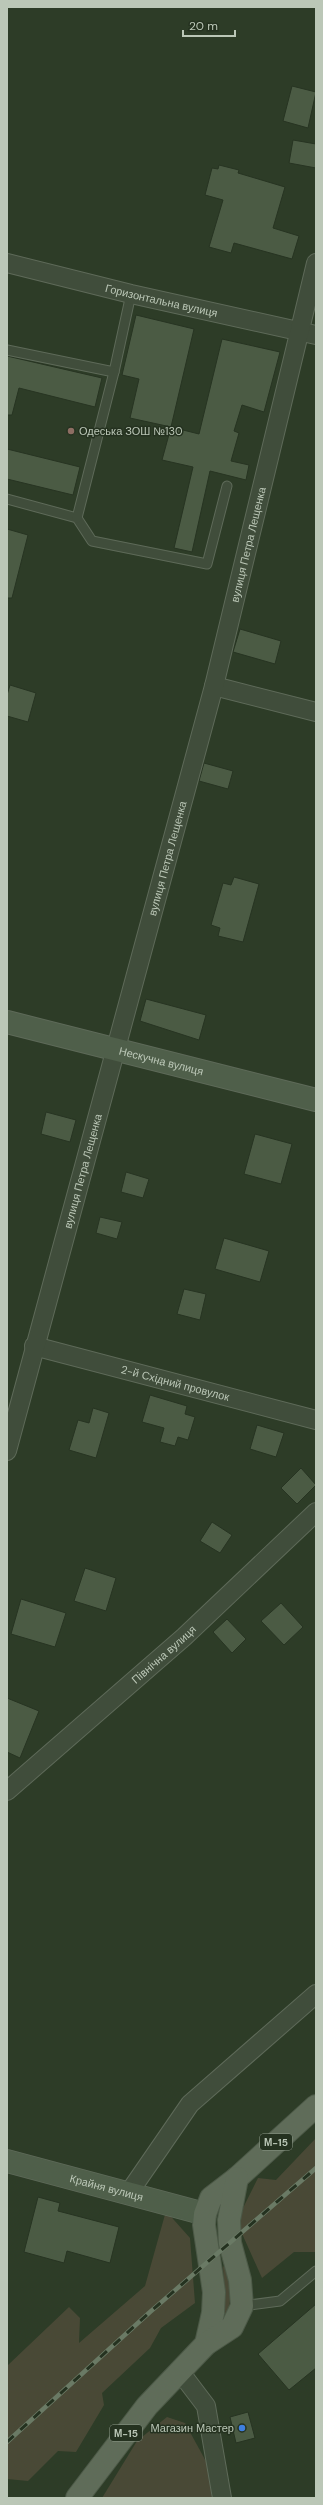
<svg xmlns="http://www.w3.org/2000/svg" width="323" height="2505" font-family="'DM Sans',sans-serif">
<rect width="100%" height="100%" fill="#2d3c27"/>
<g fill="#494936">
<polygon points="316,2138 316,2252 294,2252 262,2278 239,2227 242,2210 258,2178 276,2180"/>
<polygon points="166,2211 190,2238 195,2303 161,2328 150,2348 102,2393 104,2405 76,2452 58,2451 28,2481 7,2479 7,2366 69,2307 80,2318 79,2343 145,2286"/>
<path d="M223 2266C233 2272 231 2305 227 2315L225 2313Z"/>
<polygon points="167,2417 185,2423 208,2465 212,2498 102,2498 137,2441"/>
</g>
<g fill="#4b5b44" stroke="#273422">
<polygon points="292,86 316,92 308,128 283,121"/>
<polygon points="293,140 316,144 316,168 289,163"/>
<polygon points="219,165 239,170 238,173 285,187 273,228 299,236 292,259 234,243 231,253 209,247 223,200 205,195 212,168 218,169"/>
<polygon points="136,315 194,329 171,427 130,418 139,379 122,375"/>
<polygon points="222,339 280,352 264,412 242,405 234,431 239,433 231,461 249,465 246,480 210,471 192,552 174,548 193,467 162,460 171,427 199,434"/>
<polygon points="7,356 102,378 95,407 19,388 12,415 7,415"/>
<polygon points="7,449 80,467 73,495 7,479"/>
<polygon points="7,529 28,535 12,598 7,598"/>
<polygon points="240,629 281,641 275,664 233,652"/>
<polygon points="10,685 36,693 28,722 7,716 7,695"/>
<polygon points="204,763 233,771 228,789 199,781"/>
<polygon points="234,877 259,884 243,942 218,936 220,928 211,925 223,883 231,885"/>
<polygon points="146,999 206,1015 199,1040 140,1021"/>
<polygon points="46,1112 76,1120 70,1142 41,1134"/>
<polygon points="255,1134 292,1144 281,1184 244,1174"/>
<polygon points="126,1172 149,1179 143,1198 121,1192"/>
<polygon points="100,1217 122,1222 117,1239 96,1233"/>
<polygon points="224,1238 269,1251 260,1282 215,1269"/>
<polygon points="184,1289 206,1294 200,1320 177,1314"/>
<polygon points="150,1395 187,1406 185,1414 195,1417 188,1440 178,1437 175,1446 160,1442 164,1428 142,1422"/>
<polygon points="93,1408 109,1413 96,1458 69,1450 78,1420 89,1423"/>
<polygon points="257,1425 284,1433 276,1457 250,1449"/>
<polygon points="301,1468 316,1485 297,1504 281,1488"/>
<polygon points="212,1522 232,1535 220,1553 200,1541"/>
<polygon points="85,1568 116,1578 106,1611 74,1601"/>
<polygon points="21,1599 66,1613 55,1647 11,1634"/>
<polygon points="281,1603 303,1627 284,1645 261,1621"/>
<polygon points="227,1619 246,1639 232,1653 213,1632"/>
<polygon points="7,1698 39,1711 20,1758 7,1752"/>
<polygon points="38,2197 60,2203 58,2211 119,2227 110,2263 67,2251 64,2263 24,2252"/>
<polygon points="316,2304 316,2368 289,2390 258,2354"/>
<polygon points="248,2412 255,2438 236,2443 230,2417"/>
</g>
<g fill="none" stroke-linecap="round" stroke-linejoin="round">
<defs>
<g id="lane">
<polyline points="7,350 114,372 131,294"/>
<polyline points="7,499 77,518 92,541 207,564 227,486"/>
<polyline points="77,518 114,372"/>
<polyline points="242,2306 280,2301 316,2271"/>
</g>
<g id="street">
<path id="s1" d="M7 263 131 294 316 335"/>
<polyline points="214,686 316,712"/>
<path id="s2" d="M34 1346 316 1420"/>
<path id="s3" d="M7 1451 214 686 316 263"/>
<path id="s4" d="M7 1791 184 1637 316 1512"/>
<polyline points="128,2194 190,2104 316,1994"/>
<polyline points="181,2373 206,2406 222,2498"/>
</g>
<g id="secondary">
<path id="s5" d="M7 1022 316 1100"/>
<path id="s6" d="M7 2161 205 2214"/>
</g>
<g id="primary">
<polyline points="206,2344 213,2313 214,2292 204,2225 205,2214 211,2198 237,2178 316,2106"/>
<polyline points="77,2498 147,2406 206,2344 232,2327 242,2306 240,2280 230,2243 229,2220 237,2178"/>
</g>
</defs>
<use href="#lane" stroke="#5e6a59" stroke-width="11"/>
<use href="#street" stroke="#5e6a59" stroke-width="20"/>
<use href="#secondary" stroke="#5e6a59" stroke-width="24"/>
<use href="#primary" stroke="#4c5947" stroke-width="24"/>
<use href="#lane" stroke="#404d3b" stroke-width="9"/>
<use href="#street" stroke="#404d3b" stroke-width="18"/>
<use href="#secondary" stroke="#4f5f4a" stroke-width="22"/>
<use href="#primary" stroke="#5f6c59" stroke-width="22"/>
<defs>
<polyline id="rail" points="7,2442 150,2312 316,2168"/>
</defs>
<use href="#rail" stroke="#6a7a65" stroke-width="4.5"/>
<use href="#rail" stroke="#253220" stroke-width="3" stroke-dasharray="9" stroke-linecap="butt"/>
</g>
<circle fill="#8d6e63" stroke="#253220" stroke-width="1.5" cx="71" cy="431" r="4"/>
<circle fill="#3f7fe0" stroke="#253220" stroke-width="1.5" cx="242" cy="2428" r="4"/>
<g text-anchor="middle" stroke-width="3" stroke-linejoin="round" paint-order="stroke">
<g fill="#253220" stroke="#8e9a8a" stroke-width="1">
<rect x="260" y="2134" width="32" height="16" rx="3"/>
<rect x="110" y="2425" width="32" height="16" rx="3"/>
</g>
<g font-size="10" font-weight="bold" fill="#bbc7b7">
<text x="276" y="2146">М-15</text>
<text x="126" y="2437">М-15</text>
</g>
<g font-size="11" fill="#bbc7b7" stroke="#253220">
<text dy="4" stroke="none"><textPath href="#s1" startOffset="159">Горизонтальна вулиця</textPath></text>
<text dy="4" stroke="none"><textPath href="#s3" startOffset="938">вулиця Петра Лещенка</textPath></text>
<text dy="4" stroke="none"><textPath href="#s3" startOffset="614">вулиця Петра Лещенка</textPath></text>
<text dy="4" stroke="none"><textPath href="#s5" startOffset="159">Нескучна вулиця</textPath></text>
<text dy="4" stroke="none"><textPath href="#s3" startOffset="290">вулиця Петра Лещенка</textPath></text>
<text dy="4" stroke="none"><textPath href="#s2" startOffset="146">2-й Східний провулок</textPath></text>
<text dy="4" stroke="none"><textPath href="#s4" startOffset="208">Північна вулиця</textPath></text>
<text dy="4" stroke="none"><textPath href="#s6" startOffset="103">Крайня вулиця</textPath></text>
</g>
<g font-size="11" fill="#bbc7b7" stroke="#253220" text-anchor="start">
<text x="79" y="435">Одеська ЗОШ №130</text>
<text x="234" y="2432" text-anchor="end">Магазин Мастер</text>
</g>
</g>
<rect width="323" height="2505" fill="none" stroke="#bbc7b7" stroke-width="16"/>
<path d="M183 30v6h52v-6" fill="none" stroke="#bbc7b7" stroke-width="2"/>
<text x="189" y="30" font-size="12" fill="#bbc7b7" stroke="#253220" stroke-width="3" paint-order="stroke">20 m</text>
</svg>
